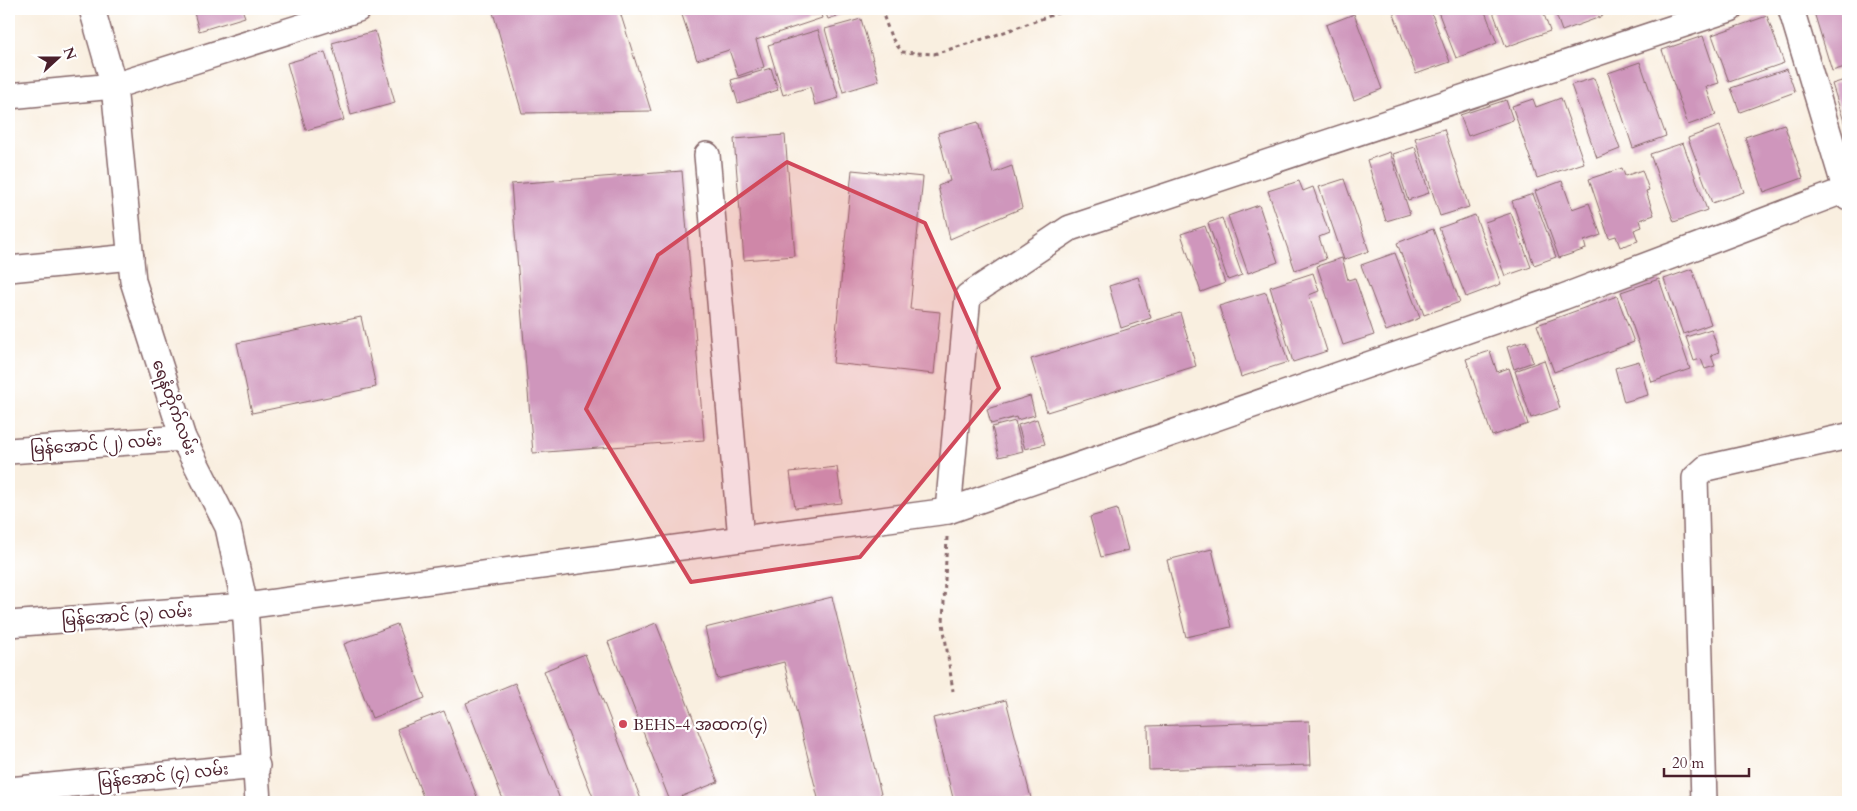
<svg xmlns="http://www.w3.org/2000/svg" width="1857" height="811" font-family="Cardo,'Noto Sans Myanmar',serif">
<rect width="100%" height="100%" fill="#fff"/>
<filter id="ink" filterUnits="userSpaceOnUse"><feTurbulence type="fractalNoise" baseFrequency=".02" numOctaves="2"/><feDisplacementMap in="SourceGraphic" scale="10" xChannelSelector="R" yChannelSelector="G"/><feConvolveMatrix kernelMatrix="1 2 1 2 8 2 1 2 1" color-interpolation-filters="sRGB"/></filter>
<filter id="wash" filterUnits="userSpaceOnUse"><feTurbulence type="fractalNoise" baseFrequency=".0096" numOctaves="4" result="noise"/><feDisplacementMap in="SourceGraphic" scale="20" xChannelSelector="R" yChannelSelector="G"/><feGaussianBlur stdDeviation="1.12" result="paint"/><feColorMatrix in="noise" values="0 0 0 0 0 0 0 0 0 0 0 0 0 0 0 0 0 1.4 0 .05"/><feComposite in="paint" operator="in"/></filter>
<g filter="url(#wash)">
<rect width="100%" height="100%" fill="#f9efe0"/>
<g id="blocks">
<g fill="#cf96bc">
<polygon points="193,9 242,9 245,17 199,31"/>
<polygon points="492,9 619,9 651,111 522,113"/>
<polygon points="680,9 819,9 822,18 756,40 764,67 738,76 729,50 697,60"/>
<polygon points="824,9 859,9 828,19"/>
<polygon points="1392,9 1430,9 1450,62 1416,74"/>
<polygon points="1437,9 1484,9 1497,43 1456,58"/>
<polygon points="1492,9 1542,9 1550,31 1506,47"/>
<polygon points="1554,9 1601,9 1603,16 1562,31"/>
<polygon points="1813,9 1840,9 1848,35 1848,66 1832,71"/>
<polygon points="1354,14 1382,89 1354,100 1326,25"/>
<polygon points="1767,16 1784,63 1729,82 1712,35"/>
<polygon points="861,19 879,81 843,92 825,29"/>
<polygon points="818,30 839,98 815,105 810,87 783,95 768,45"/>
<polygon points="375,31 395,103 351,115 332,43"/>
<polygon points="1703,36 1719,83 1706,87 1716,115 1688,125 1662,50"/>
<polygon points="325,52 344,120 306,130 287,63"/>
<polygon points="1640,62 1666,136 1633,148 1608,73"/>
<polygon points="771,68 778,90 738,103 731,80"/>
<polygon points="1787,69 1795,92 1740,112 1731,88"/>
<polygon points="1594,78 1620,149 1597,158 1571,85"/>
<polygon points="1848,79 1848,134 1832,84"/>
<polygon points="1561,98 1584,163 1537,178 1512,106 1533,99 1536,107"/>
<polygon points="1506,100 1513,120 1468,136 1460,115"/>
<polygon points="978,122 993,173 1012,166 1022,208 950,239 938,186 950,181 938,133"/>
<polygon points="1784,124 1803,178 1764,192 1745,137"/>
<polygon points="1720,126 1744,192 1712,203 1688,138"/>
<polygon points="1444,129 1469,207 1440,216 1415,138"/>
<polygon points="785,135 795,256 744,260 734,139"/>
<polygon points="1683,143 1707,210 1674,222 1650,154"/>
<polygon points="1415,147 1429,193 1408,200 1393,154"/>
<polygon points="1390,152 1410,214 1386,221 1367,160"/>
<polygon points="1622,168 1625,176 1642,170 1649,190 1646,191 1654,215 1640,220 1642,227 1634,230 1638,241 1620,247 1616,236 1609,238 1589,179"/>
<polygon points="852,170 923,177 910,309 940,312 934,374 833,363"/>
<polygon points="682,171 704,440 533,453 511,184"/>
<polygon points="1344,179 1369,251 1344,260 1319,187"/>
<polygon points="1299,181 1303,191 1313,187 1329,233 1319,237 1326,259 1295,270 1268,191"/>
<polygon points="1562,181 1572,209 1589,203 1601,235 1584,241 1586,249 1559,258 1535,191"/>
<polygon points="1533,194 1556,257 1534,265 1512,201"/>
<polygon points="1259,205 1278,262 1248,273 1228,216"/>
<polygon points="1511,213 1531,267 1505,276 1485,222"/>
<polygon points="1475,215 1501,284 1466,297 1439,228"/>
<polygon points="1222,218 1242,275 1228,280 1208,223"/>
<polygon points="1205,226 1225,283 1201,292 1181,234"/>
<polygon points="1433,229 1460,302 1424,315 1397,243"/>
<polygon points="1395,253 1420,318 1386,331 1361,265"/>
<polygon points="1342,258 1348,280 1355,278 1374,335 1343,345 1317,266"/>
<polygon points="1692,269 1711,324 1683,334 1664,279"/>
<polygon points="1313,273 1319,291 1309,295 1327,351 1293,362 1270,287"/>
<polygon points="1138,277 1151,318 1121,328 1109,286"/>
<polygon points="1659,279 1690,369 1652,382 1621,292"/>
<polygon points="1266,292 1288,362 1241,377 1219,306"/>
<polygon points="1617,296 1634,342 1554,372 1537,325"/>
<polygon points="1180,313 1196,366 1047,412 1031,359"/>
<polygon points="361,317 376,387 252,413 237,343"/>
<polygon points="1711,329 1719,352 1711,355 1715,366 1705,369 1701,359 1694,361 1686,337"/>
<polygon points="1526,341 1533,362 1514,369 1507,347"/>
<polygon points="1490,351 1497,372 1509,368 1528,424 1492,436 1466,359"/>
<polygon points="1544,360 1560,408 1531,418 1515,371"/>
<polygon points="1639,361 1648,395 1624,402 1615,368"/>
<polygon points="1030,396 1035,415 1017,420 1016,417 991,424 987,409"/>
<polygon points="1037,419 1045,444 1025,449 1018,425"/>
<polygon points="1015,421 1023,451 999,457 992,427"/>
<polygon points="837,467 842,503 795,508 790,472"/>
<polygon points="1117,509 1128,550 1101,557 1090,517"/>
<polygon points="1212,549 1231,627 1186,637 1167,560"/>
<polygon points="832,597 883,802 819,802 784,662 717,679 705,628"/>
<polygon points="656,623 718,782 670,801 608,642"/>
<polygon points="397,624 425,698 372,718 344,644"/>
<polygon points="585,654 642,802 595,802 544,671"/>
<polygon points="515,683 561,802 504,802 466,703"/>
<polygon points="1006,700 1032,802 954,802 933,718"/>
<polygon points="444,711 479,802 425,802 397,729"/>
<polygon points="1309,721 1311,765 1149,770 1148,726"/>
<polygon points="129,797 130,802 88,802 87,800"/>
</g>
</g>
</g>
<g filter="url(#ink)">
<use href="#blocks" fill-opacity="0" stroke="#87686a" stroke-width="1"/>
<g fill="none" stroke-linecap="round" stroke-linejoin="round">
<defs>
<g id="street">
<polyline points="92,9 114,86 133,281 183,438 228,527 245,606 258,802"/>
<polyline points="1730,9 1070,228 968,296 948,511 1563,297 1848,189"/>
<polyline points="1791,9 1848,198"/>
<polyline points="9,96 114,86 358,9"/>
<polyline points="707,155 741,539"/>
<polyline points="9,269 131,257"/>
<polyline points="9,451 183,438"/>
<polyline points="9,624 245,606 948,511"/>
<polyline points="9,790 257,766"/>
<polyline points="1704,802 1695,478 1706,468 1848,436"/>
</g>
</defs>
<use href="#street" stroke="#87686a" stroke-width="28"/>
<g stroke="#87686a" stroke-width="3" stroke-dasharray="4 4" stroke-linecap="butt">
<polyline points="881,9 891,37 902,52 934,54 993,36 1069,9"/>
<polyline points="947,537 943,623 953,691"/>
</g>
<use href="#street" stroke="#fff" stroke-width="25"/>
</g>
</g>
<path fill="#d1495b" fill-opacity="0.2" stroke="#d1495b" stroke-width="4" stroke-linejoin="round" d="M787 162 925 223 999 388 860 557 691 582 586 409 658 255Z"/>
<circle fill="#d1495b" stroke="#fff" stroke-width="2" cx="623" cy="724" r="5"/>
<g text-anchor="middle" stroke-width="4.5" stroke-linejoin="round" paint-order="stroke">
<g font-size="16" fill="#4a1f2b" stroke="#fff">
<text transform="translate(175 407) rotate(70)" y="6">ရေနံတိုက်လမ်း</text>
<text transform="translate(96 444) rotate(-4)" y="6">မြန်အောင် (၂) လမ်း</text>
<text transform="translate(127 615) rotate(-4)" y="6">မြန်အောင် (၃) လမ်း</text>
<text transform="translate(163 775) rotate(-6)" y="6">မြန်အောင် (၄) လမ်း</text>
</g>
<g font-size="16" fill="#4a1f2b" stroke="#fff" text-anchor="start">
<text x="633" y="730">BEHS-4 အထက(၄)</text>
</g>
</g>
<rect width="1857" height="811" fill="none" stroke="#fff" stroke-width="30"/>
<g transform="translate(58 58) rotate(69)" stroke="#ffffff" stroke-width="4" paint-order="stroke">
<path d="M0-4L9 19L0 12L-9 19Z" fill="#4a1f2b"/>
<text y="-8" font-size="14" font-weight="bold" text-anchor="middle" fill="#4a1f2b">N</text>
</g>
<path d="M1664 768v8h85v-8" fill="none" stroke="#4a1f2b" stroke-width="2.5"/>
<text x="1672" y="768" font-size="15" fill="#4a1f2b" stroke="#ffffff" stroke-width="4" paint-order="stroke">20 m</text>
</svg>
